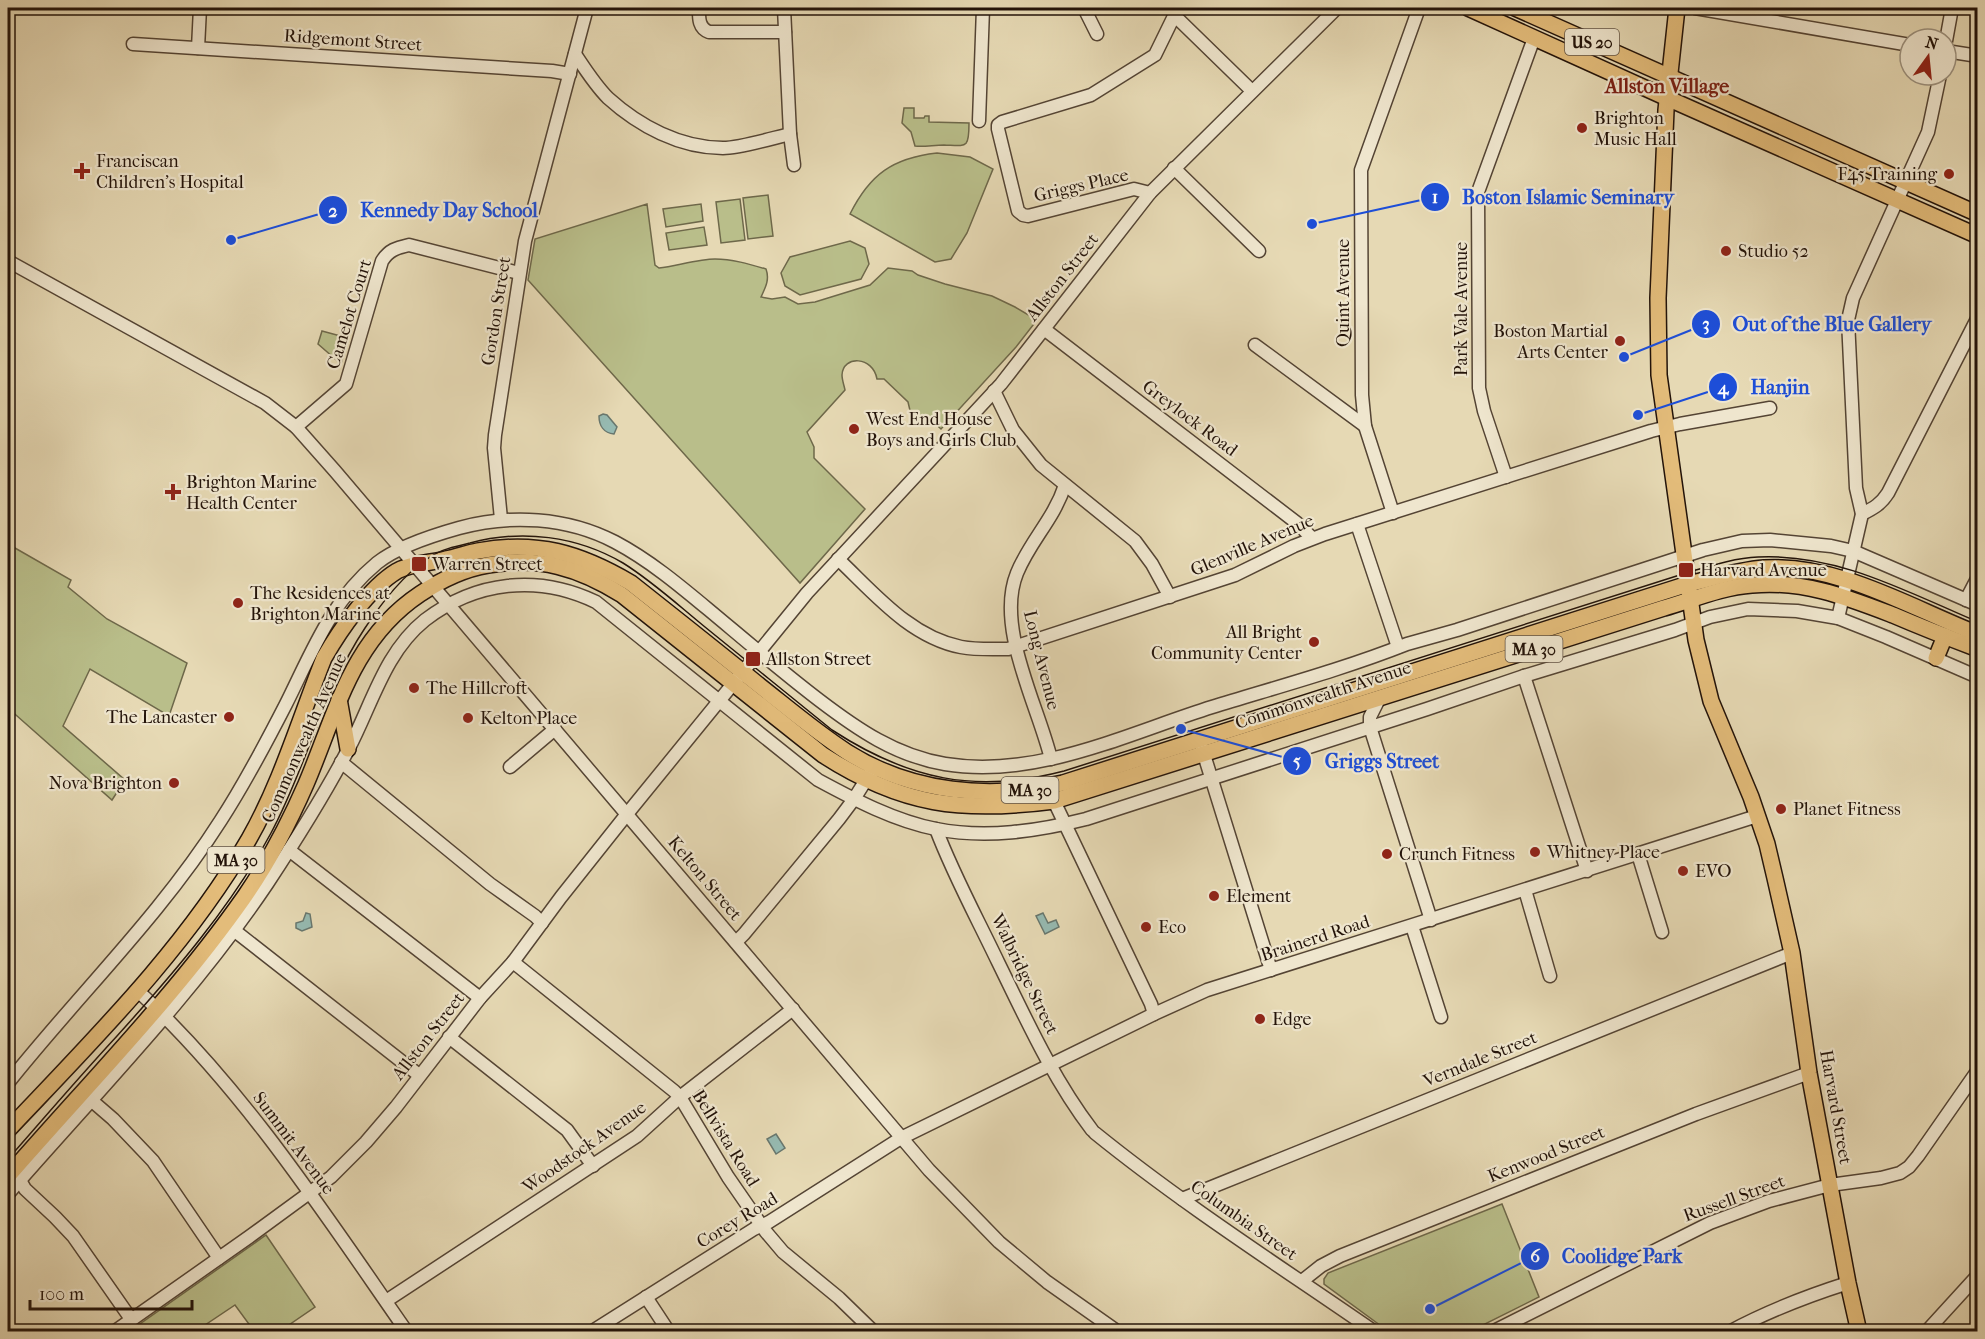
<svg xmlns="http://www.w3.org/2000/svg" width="1985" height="1339" font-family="'IM FELL French Canon',serif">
<rect width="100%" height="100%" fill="#e6d9b4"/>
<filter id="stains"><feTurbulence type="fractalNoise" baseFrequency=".00333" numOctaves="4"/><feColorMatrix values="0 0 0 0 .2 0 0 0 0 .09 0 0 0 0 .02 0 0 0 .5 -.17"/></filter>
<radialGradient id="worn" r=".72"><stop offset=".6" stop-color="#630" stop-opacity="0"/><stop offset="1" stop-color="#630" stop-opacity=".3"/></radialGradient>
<g fill="#b9be8a" stroke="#6e684a" stroke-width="1.5">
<path d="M904 108H914V118H924L925 116H929V122L969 123C969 149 967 146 944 145 934 145 924 147 915 146L911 132 902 123Z"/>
<path d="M937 153 970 157 993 169 967 233 951 259 935 262 850 214C870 174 893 158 937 153Z"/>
<polygon points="768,195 773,236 748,239 743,198"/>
<polygon points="740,199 745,240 721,243 716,202"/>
<path d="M647 204 655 265 659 268C676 266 699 259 715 259 732 259 749 264 766 269 770 280 765 288 761 297L772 299 785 297 798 304 815 302 870 285 888 268 912 271 918 275 945 284 992 296 1015 307 1037 320 1016 347 941 429 929 418 912 419 908 402 884 379H877C873 356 843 355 842 375 842 380 844 385 845 390L807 432 814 447V458L865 509 800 583 528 280 535 239Z"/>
<polygon points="701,204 703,221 666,227 663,209"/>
<polygon points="704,227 707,245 669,250 666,233"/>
<polygon points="850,241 865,248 869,264 861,279 800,295 785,286 781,273 790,257"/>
<polygon points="322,331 348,338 341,364 318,344"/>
<polygon points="8,544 71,580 68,587 107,619 187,663 169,716 90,669 63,726 125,780 112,800 8,708"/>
<polygon points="1502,1204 1539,1297 1471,1331 1388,1331 1324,1284 1324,1279 1328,1273"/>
<polygon points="266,1235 315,1307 280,1331 254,1331 235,1305 196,1331 130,1331"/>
</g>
<g fill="#96bab1" stroke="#68776e" stroke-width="1.5">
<path d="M603 414 607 415 617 427 614 434C604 433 599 426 599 416Z"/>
<polygon points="306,913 310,914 312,927 302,931 296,928 296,923 303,921"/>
<polygon points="1043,913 1048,923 1056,920 1059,927 1045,934 1036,916"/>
<polygon points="776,1134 785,1148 776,1154 767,1139"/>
</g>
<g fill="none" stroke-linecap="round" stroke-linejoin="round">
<defs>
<g id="minor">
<path d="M699 8C699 17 698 28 709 32H785"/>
<polyline points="784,8 790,134 794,165"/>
<polyline points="1084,8 1097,34"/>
<polyline points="1695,8 1910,45"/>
<polyline points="1174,15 1252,91"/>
<polyline points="1946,41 1952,8"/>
<polyline points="133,44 552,71 570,74"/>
<polyline points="198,48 200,8"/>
<polyline points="1946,51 1978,56"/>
<path d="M575 54C585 69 595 85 608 98 639 126 680 148 723 148 740 148 773 138 790 134"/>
<polyline points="979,121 983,8"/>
<polyline points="1174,168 1259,251"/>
<polyline points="1150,193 1134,189 1028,216 1023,215 1018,211 998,129 998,125 1002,122 1091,95 1155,55 1178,8"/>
<polyline points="8,261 265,403 296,427 335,471 929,1170 999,1242 1047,1282 1118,1332"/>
<polyline points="1044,329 1297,523 1312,538"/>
<polyline points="1255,345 1365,426"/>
<polyline points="994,391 1013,430 1041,465 1135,541 1152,564 1170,597"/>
<path d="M296 427 346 384 382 261C389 250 396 248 409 245L519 273"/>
<polyline points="1506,477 1484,411 1479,388 1478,192 1534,38"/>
<polyline points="1393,513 1365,426 1362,395 1361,170 1419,8"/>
<path d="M1862 514C1874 508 1881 504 1888 493L1978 317"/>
<polyline points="501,519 494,448 495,435 525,241 587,8"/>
<polyline points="1357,524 1398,647"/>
<path d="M838 559C874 593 910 637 961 647 977 650 992 649 1008 649L1235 575 1294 546 1325 534 1651 431 1680 424 1770 408"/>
<polyline points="1966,600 1978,577"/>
<polyline points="1838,618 1862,514 1856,488 1848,320 1853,298 1928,132 1940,75"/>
<polyline points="1524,676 1587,871"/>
<polyline points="1379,699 1370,717 1370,727 1431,920"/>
<polyline points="1201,745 1271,970"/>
<path d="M1051 759C1038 705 995 627 1017 573 1030 541 1054 519 1065 485"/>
<polyline points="341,762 490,884 535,916 542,923"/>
<polyline points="510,767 555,729"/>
<polyline points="1054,801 1151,1004 1154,1014"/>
<path d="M936 829C953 874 977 918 998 962 1026 1019 1053 1079 1092 1130"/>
<polyline points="289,850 480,998"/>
<polyline points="1638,854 1662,932"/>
<polyline points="1525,890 1550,976"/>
<polyline points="1412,926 1441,1017"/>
<polyline points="235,931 419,1075"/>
<polyline points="736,942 744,934 839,819 854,799 871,772"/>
<polyline points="513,962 674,1091 680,1097 728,1177 766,1232 783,1252 839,1298 874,1332"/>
<path d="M137 990C244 1089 324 1213 407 1332"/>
<polyline points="449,1037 567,1130 593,1166"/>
<path d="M8 1083C78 995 160 916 221 820 245 783 266 743 286 704 312 652 331 601 377 563 397 547 434 535 459 528 510 514 567 517 615 542 649 560 679 585 709 610 745 640 781 671 819 700 857 729 896 756 945 764 1037 779 1126 734 1212 707 1277 687 1344 669 1407 644L1457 630 1703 550 1742 541 1770 540 1831 546 1853 551 1978 605"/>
<polyline points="91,1100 113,1119 153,1161 219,1258"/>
<path d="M1095 1133C1184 1205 1281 1267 1375 1332"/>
<polyline points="17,1175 25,1189 55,1217 73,1236 131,1319"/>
<path d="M8 1194C95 1094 193 994 267 884 296 840 325 794 349 748 372 704 385 652 425 620 476 581 538 574 596 602L818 780C855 800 895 821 936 829 986 839 1038 831 1086 819L1427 709 1524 676 1675 630 1710 617 1748 609 1797 611 1838 618 1886 637 1978 677"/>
<polyline points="1182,1199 1792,953"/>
<polyline points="1302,1281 1321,1266 1340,1256 1696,1114 1809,1073"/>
<polyline points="646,1297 669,1332"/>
<polyline points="386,1301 637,1136 680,1097 793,1009"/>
<polyline points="114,1332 249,1237 331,1177 366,1142 396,1107 480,998 513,962 561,897 627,814 807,593 1001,384 1150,193 1337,8"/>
<polyline points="591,1332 754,1229 769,1222 901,1138 1154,1014 1207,990 1757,816"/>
<polyline points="1492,1332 1710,1223 1769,1201 1830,1185 1881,1178 1900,1173 1909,1167 1918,1156 1978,1070"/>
<path d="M1729 1332C1768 1311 1807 1296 1848 1283"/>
<polyline points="1926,1332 1978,1275"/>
</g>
<g id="major">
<polyline points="1468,8 1667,98 1978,236"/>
<polyline points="1515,8 1978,214"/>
<polyline points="1677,8 1666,110 1658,298 1659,375 1665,418 1696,640 1711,701 1751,797 1767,844 1775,878 1792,953 1809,1073 1848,1283 1859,1332"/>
<polyline points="1936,658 1945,636"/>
<polyline points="339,699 348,749"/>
<path d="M8 1130C93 1040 186 948 249 839 281 783 300 718 324 658 340 630 369 588 397 571 411 563 431 563 446 559 457 557 467 553 478 551 537 540 580 553 631 583 674 617 717 651 760 686 788 708 816 732 847 752 912 793 990 800 1063 783L1688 584C1713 578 1738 570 1764 568 1840 564 1909 607 1978 634"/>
<path d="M8 1176C88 1084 175 996 245 896 269 861 289 823 306 784 336 714 351 640 420 594 441 580 463 569 488 565 539 556 579 568 622 595L823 755C902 806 962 813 1054 801L1664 608C1692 600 1722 587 1752 585 1803 580 1846 597 1893 615 1921 627 1949 638 1978 649"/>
</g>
</defs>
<use href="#minor" stroke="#544434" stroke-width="15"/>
<use href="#major" stroke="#231309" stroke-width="18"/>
<use href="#minor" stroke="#efe6ce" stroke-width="12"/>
<use href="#major" stroke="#e3bc7a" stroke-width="15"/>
<path stroke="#231309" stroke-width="1.5" d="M8 1159C44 1118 80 1076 117 1036 173 974 231 907 271 833 307 766 323 691 365 628 383 601 403 575 430 557 442 549 457 546 470 543 522 529 577 536 623 563 652 581 678 605 705 627 747 661 790 696 832 730 909 780 976 794 1064 771L1686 573C1710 566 1734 558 1758 557 1837 553 1907 592 1978 622"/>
</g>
<g fill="#8f2418" stroke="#efe6ce" stroke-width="2">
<circle cx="1582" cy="128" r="6"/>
<path d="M79 162h6v6h6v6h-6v6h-6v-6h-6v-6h6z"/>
<circle cx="1949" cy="174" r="6"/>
<circle cx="1726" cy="251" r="6"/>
<circle cx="1620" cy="341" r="6"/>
<circle cx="854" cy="429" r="6"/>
<path d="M170 483h6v6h6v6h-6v6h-6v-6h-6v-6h6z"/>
<rect x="411" y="556" width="16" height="16" rx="3"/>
<rect x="1678" y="562" width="16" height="16" rx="3"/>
<circle cx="238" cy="603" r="6"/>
<circle cx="1314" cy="642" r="6"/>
<rect x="745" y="651" width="16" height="16" rx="3"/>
<circle cx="414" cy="688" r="6"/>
<circle cx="229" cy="717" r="6"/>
<circle cx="468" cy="718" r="6"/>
<circle cx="174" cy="783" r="6"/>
<circle cx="1781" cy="809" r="6"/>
<circle cx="1535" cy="852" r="6"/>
<circle cx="1387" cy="854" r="6"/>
<circle cx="1683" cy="871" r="6"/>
<circle cx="1214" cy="896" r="6"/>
<circle cx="1146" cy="927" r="6"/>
<circle cx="1260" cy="1019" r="6"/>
</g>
<g text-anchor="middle" stroke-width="4.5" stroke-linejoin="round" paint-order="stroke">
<g fill="#efe6ce" stroke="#605244" stroke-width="1.5">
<rect x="1565" y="29" width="54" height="26" rx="4.5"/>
<rect x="1505.5" y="636" width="57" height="26" rx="4.5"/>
<rect x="1001.5" y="777" width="57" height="26" rx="4.5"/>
<rect x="207.5" y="847" width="57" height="26" rx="4.5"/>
</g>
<g font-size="16" font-weight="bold" fill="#231309">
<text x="1592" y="48">US 20</text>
<text x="1534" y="655">MA 30</text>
<text x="1030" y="796">MA 30</text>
<text x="236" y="866">MA 30</text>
</g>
<g font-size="18" fill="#231309" stroke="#efe6ce">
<text transform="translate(353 40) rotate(4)" y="6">Ridgemont Street</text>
<text transform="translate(1081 185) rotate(-13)" y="6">Griggs Place</text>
<text transform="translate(1062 277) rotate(-52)" y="6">Allston Street</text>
<text transform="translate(1343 293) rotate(-90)" y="6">Quint Avenue</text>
<text transform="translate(1461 309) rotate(-90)" y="6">Park Vale Avenue</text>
<text transform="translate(496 311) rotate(-81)" y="6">Gordon Street</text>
<text transform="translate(349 314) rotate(-73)" y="6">Camelot Court</text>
<text transform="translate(1190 418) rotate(37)" y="6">Greylock Road</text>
<text transform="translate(1252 545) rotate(-23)" y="6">Glenville Avenue</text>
<text transform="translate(1042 660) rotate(76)" y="6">Long Avenue</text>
<text transform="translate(1323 695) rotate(-18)" y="6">Commonwealth Avenue</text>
<text transform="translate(304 738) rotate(-66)" y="6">Commonwealth Avenue</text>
<text transform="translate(705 878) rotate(50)" y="6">Kelton Street</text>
<text transform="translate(1315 938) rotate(-18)" y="6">Brainerd Road</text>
<text transform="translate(1025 974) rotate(64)" y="6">Walbridge Street</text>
<text transform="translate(428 1036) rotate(-52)" y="6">Allston Street</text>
<text transform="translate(1480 1059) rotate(-22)" y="6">Verndale Street</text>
<text transform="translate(1836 1107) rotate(80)" y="6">Harvard Street</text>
<text transform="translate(726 1138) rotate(58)" y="6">Bellvista Road</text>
<text transform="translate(294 1143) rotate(53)" y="6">Summit Avenue</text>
<text transform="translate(584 1147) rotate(-35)" y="6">Woodstock Avenue</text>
<text transform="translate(1546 1154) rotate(-22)" y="6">Kenwood Street</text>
<text transform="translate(1734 1198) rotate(-20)" y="6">Russell Street</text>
<text transform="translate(737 1220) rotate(-31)" y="6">Corey Road</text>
<text transform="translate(1244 1220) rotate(35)" y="6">Columbia Street</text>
</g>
<g font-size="18" fill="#231309" stroke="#efe6ce" text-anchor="start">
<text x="1594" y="124">Brighton<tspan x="1594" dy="21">Music Hall</tspan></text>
<text x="96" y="167">Franciscan<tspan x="96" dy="21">Children's Hospital</tspan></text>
<text x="1937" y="180" text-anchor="end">F45 Training</text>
<text x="1738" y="257">Studio 52</text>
<text x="1608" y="337" text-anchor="end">Boston Martial<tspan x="1608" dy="21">Arts Center</tspan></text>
<text x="866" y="425">West End House<tspan x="866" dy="21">Boys and Girls Club</tspan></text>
<text x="186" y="488">Brighton Marine<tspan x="186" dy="21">Health Center</tspan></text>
<text x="432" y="570">Warren Street</text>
<text x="1700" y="576">Harvard Avenue</text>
<text x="250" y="599">The Residences at<tspan x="250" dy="21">Brighton Marine</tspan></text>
<text x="1302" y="638" text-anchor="end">All Bright<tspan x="1302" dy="21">Community Center</tspan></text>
<text x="766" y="665">Allston Street</text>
<text x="426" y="694">The Hillcroft</text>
<text x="217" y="723" text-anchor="end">The Lancaster</text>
<text x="480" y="724">Kelton Place</text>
<text x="162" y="789" text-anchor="end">Nova Brighton</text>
<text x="1793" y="815">Planet Fitness</text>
<text x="1547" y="858">Whitney Place</text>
<text x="1399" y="860">Crunch Fitness</text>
<text x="1695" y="877">EVO</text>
<text x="1226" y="902">Element</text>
<text x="1158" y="933">Eco</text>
<text x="1272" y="1025">Edge</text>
</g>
<g font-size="20" font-weight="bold" fill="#7a1f14" stroke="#efe6ce">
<text x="1667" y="93">Allston Village</text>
</g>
</g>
<path fill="none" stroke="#1d4ed8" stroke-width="2" d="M1312 224L1435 197M231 240L333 210M1624 357L1706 324M1638 415L1723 387M1181 729L1297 761M1430 1309L1535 1256"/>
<g fill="#1d4ed8" stroke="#efe6ce" stroke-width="2">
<circle cx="1312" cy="224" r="6"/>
<circle cx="231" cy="240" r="6"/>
<circle cx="1624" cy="357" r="6"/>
<circle cx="1638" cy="415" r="6"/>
<circle cx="1181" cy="729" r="6"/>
<circle cx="1430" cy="1309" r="6"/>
<circle cx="1435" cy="197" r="15"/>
<circle cx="333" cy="210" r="15"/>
<circle cx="1706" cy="324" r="15"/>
<circle cx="1723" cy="387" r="15"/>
<circle cx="1297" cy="761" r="15"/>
<circle cx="1535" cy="1256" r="15"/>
</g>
<g font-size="18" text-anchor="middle" font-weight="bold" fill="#fff">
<text x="1435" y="203">1</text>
<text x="333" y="217">2</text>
<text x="1706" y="330">3</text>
<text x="1723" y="394">4</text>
<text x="1297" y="767">5</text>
<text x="1535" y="1262">6</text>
</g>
<g font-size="20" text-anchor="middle" font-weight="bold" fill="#1d4ed8" stroke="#efe6ce" stroke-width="4.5" stroke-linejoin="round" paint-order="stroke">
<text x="1568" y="204">Boston Islamic Seminary</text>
<text x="449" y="217">Kennedy Day School</text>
<text x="1832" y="331">Out of the Blue Gallery</text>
<text x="1780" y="394">Hanjin</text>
<text x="1382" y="768">Griggs Street</text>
<text x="1622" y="1263">Coolidge Park</text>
</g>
<rect width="1985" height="1339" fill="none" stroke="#e6d9b4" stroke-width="30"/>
<rect x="9" y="9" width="1967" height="1321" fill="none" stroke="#231309" stroke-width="3"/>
<rect x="15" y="15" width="1955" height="1309" fill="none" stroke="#231309" stroke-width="1.5"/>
<g transform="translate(1928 57) rotate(15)"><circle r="28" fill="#efe6ce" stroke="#9d927f" stroke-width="1.5"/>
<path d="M0-4.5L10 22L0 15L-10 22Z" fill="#8f2418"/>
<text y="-9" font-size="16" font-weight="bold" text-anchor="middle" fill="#231309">N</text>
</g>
<path d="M30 1300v9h162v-9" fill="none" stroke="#231309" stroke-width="3"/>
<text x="39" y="1300" font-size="18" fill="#231309" stroke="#efe6ce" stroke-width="4.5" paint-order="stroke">100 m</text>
<rect width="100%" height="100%" filter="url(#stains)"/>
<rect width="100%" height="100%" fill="url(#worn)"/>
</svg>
